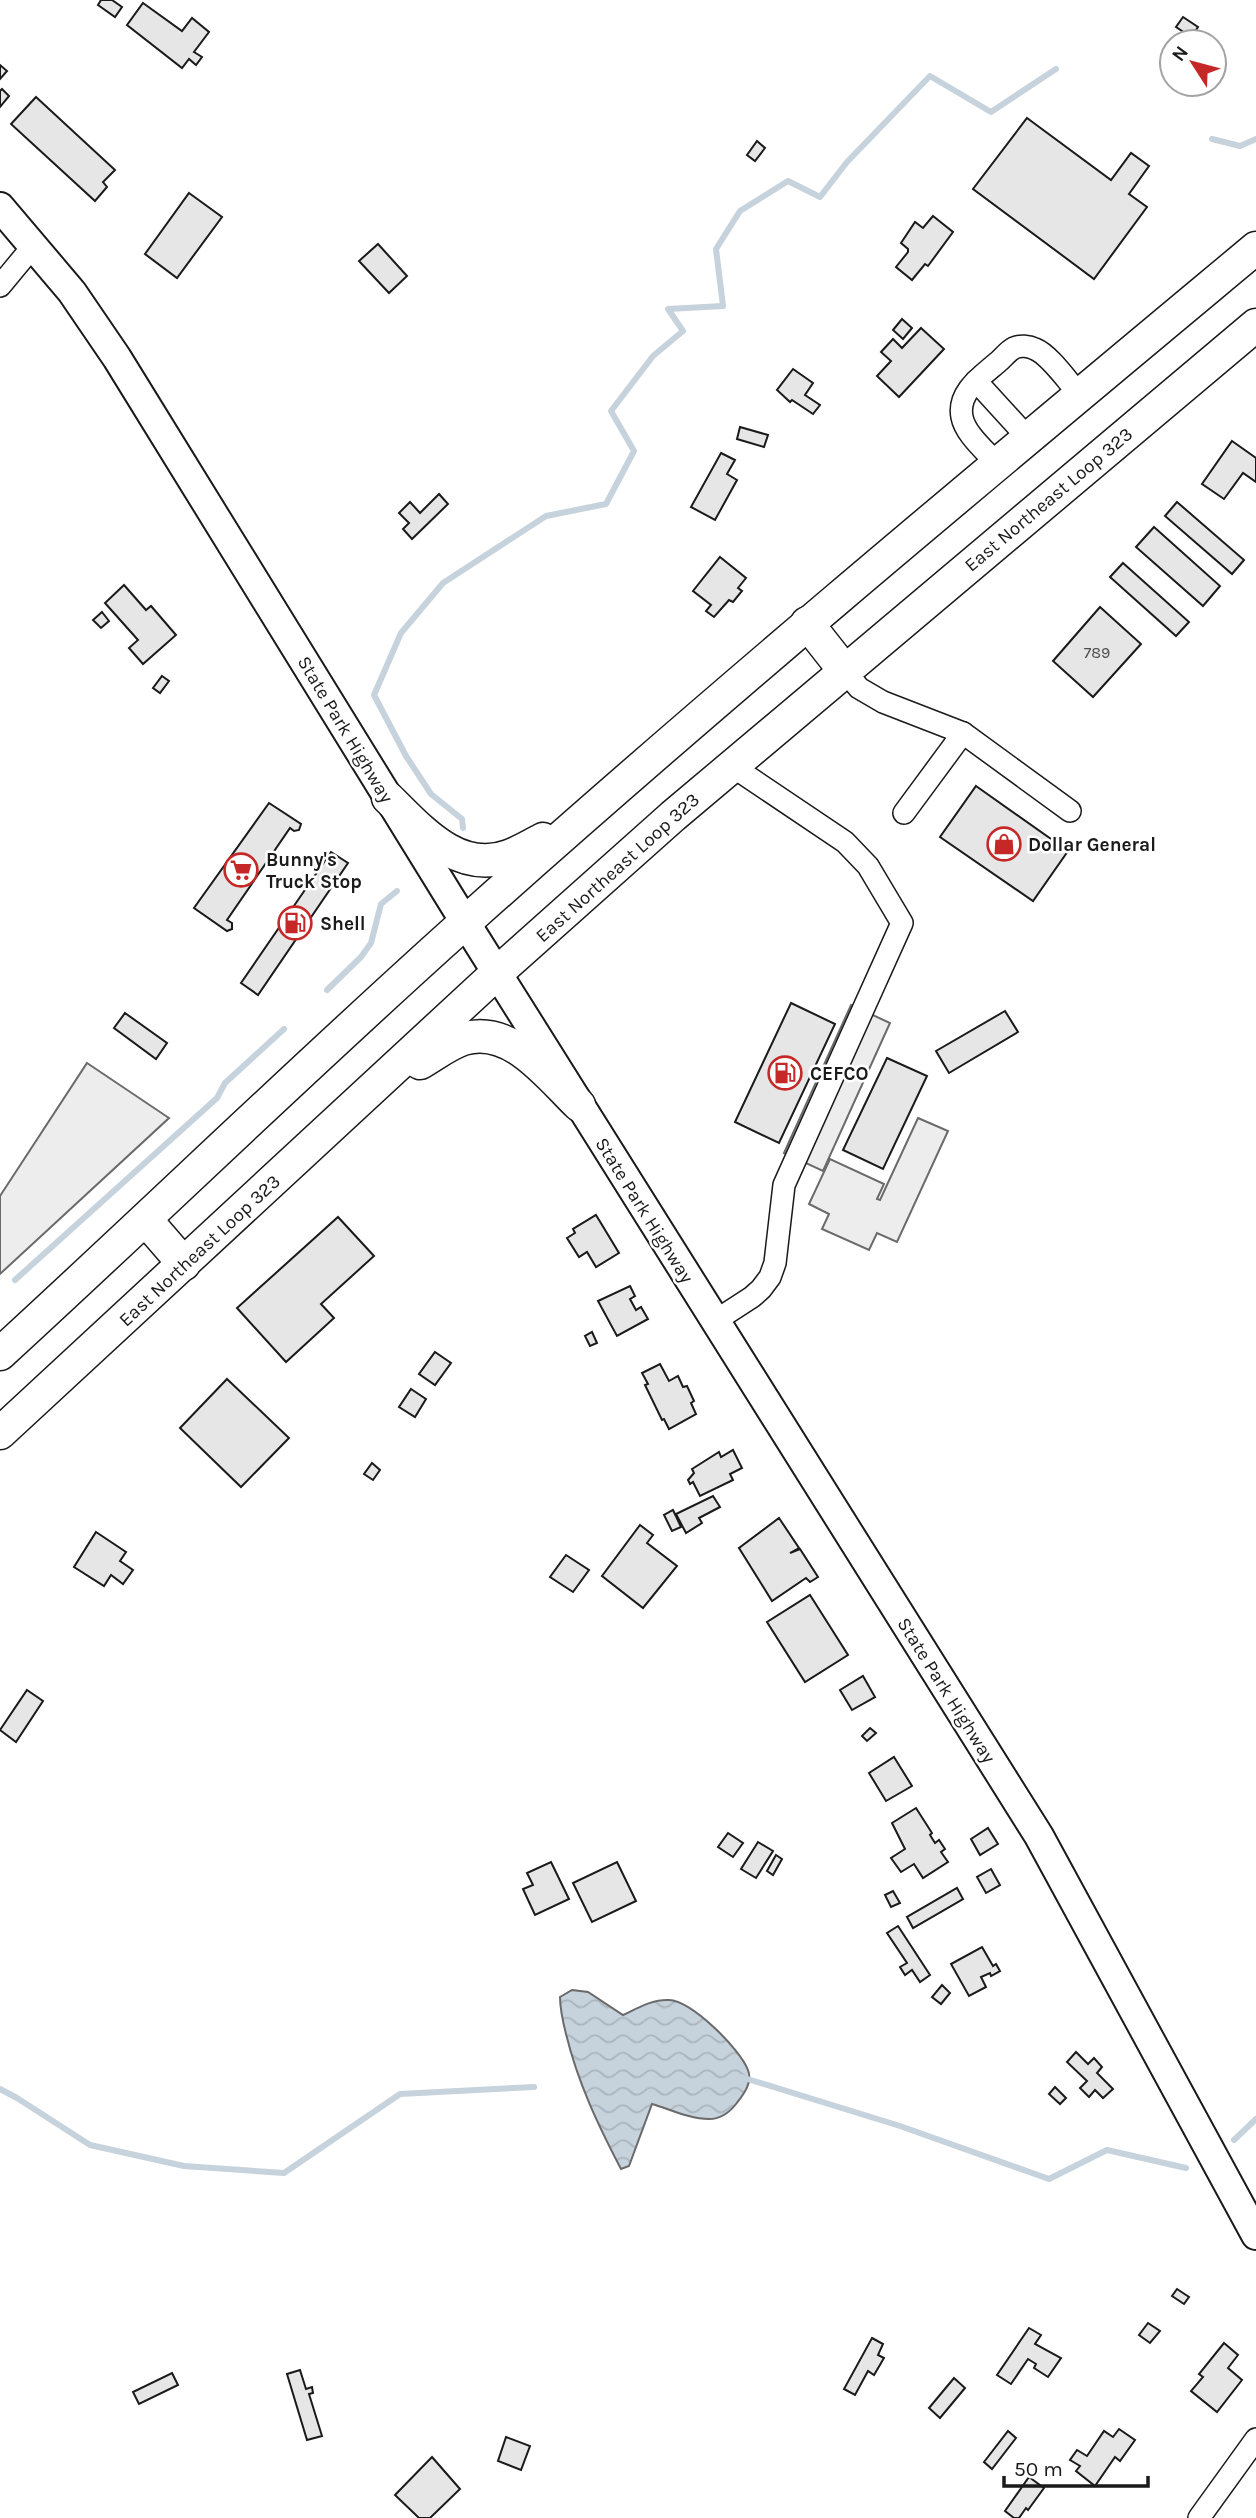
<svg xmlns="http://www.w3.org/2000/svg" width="1256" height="2518" font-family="Karla,sans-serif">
<defs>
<pattern id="water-waves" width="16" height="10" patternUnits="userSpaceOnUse" patternTransform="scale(1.75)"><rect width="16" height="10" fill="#c6d2dc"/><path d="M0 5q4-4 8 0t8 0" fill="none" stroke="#aab4bc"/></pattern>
</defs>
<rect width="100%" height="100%" fill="#fff"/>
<g fill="#ededed" stroke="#6a6a6a" stroke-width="2">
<polygon points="851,1005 890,1023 823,1171 784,1153"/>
<polygon points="87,1063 169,1118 0,1274 0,1196"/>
<polygon points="918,1118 948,1131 897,1242 877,1233 869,1250 822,1229 829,1214 809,1204 830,1159 884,1184 877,1199 880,1200"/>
</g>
<path fill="url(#water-waves)" stroke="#6a6a6a" stroke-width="2" d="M572 1990 588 1992 623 2015C638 2008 653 1999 669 2000 692 2001 740 2049 748 2070 753 2083 743 2095 736 2104 729 2113 721 2119 709 2119 690 2119 669 2109 652 2104L629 2166 621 2169C598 2125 578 2083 566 2034 563 2022 560 2010 560 1997Z"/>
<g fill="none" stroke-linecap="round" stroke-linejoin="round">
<g stroke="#c6d2dc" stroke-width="6">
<polyline points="1212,139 1240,146 1256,139"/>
<polyline points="463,828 462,819 431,794 406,756 374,695 401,633 443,583 546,516 606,504 634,451 611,411 653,356 683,331 668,309 723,306 716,249 740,211 788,181 820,197 847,162 930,76 991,112 1056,69"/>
<polyline points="327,990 361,957 371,943 381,904 397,891"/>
<polyline points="15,1280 217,1098 225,1083 284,1029"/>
<polyline points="741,2077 900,2126 1049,2179 1107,2150 1186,2168"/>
<polyline points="0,2089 17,2098 90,2145 184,2166 284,2173 400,2094 534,2087"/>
<polyline points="1234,2140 1256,2119"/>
</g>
</g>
<g fill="#e6e6e6" stroke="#1a1a1a" stroke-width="2">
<polygon points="101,0 112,0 122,7 115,17 98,5"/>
<polygon points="143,3 182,31 192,18 209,32 194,52 202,57 196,65 189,59 182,68 127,25"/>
<polygon points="1183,17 1198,27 1191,37 1176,27"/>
<polygon points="0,65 7,71 0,79"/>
<polygon points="2,89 9,96 0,107 0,91"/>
<polygon points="36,97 115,170 103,182 107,187 95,201 11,124"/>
<polygon points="1027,118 1111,180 1131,153 1149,166 1129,194 1147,207 1094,279 973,189"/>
<polygon points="757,141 765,148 755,161 747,155"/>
<polygon points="189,193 222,217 177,278 145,254"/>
<polygon points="933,216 953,232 928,266 925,264 912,280 896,267 908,252 908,249 901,243 915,222 923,228"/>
<polygon points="378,244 407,276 389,293 359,261"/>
<polygon points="902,319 912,328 903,339 893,330"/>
<polygon points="921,328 944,349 899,397 877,376 891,361 881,352 893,339 902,348"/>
<polygon points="793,369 813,383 805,395 820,405 813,414 792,400 790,402 777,390"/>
<polygon points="740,427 768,435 764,447 737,439"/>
<polygon points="1232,441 1256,458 1256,482 1243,473 1224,499 1202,484"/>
<polygon points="721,453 735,460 727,474 737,480 715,520 691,507"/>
<polygon points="439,494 448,504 412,539 403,529 409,523 399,513 410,502 420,513"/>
<polygon points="1177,502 1244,560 1232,574 1165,516"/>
<polygon points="1154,527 1220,586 1203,606 1136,547"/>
<polygon points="720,557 746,578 738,588 742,591 733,602 729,600 714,617 706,611 711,605 693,591"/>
<polygon points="1123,563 1189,622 1176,636 1110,577"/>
<polygon points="124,585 146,610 151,606 176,635 143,664 129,648 138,640 105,603"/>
<polygon points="1100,607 1141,644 1093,697 1053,661"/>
<polygon points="102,612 109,621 101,628 93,620"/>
<polygon points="162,676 169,681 160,693 153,688"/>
<polygon points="976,786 1068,851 1033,901 940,837"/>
<polygon points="269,803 301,824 299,830 294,831 290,828 227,920 232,923 232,929 227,931 194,908"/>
<polygon points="331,852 348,863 258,995 241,983"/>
<polygon points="791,1003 835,1024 779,1143 735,1122"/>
<polygon points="1005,1011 1018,1032 949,1073 936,1051"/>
<polygon points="125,1013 167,1043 156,1059 114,1028"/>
<polygon points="887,1058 927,1076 883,1169 843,1150"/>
<polygon points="596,1215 619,1253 596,1267 587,1252 579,1257 567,1238 575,1233 573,1229"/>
<polygon points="338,1217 374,1256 321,1304 334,1318 286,1362 237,1308"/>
<polygon points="630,1286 635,1296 630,1299 636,1310 641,1307 648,1319 617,1336 598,1301"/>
<polygon points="592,1332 597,1343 590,1346 585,1336"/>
<polygon points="435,1352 451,1363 435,1385 419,1374"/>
<polygon points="660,1364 669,1381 678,1376 683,1387 687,1386 694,1401 691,1403 696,1414 669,1429 664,1419 662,1420 645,1385 648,1384 642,1373"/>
<polygon points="227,1379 289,1438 241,1487 180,1428"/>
<polygon points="411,1389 426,1399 415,1417 399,1407"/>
<polygon points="733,1450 742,1468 730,1474 733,1480 700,1496 693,1482 690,1484 688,1480 694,1473 692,1469 719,1452 721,1457"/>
<polygon points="372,1463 380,1470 373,1480 364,1474"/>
<polygon points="713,1496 720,1507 699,1518 702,1523 686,1533 676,1514"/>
<polygon points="673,1510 681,1527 672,1531 664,1515"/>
<polygon points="779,1518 799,1548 790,1553 800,1549 818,1577 810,1582 806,1578 772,1601 739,1548"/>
<polygon points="640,1525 653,1535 647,1543 677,1566 643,1608 602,1576"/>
<polygon points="96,1532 126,1552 120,1561 133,1570 123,1584 111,1575 104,1586 74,1567"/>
<polygon points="566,1555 589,1570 573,1592 550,1577"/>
<polygon points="810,1595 848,1655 805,1682 767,1622"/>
<polygon points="863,1676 875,1697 852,1710 840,1690"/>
<polygon points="27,1690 43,1701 16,1742 0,1730"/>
<polygon points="870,1728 876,1733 867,1741 862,1736"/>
<polygon points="894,1757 912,1786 886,1801 869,1773"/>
<polygon points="916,1808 932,1833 930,1835 935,1843 939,1840 945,1849 941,1852 948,1862 923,1878 914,1864 901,1872 891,1858 905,1849 892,1823"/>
<polygon points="988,1828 998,1844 980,1855 971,1839"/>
<polygon points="728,1833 743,1843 733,1857 718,1847"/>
<polygon points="758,1842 773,1851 756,1878 741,1869"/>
<polygon points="776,1855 782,1859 773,1875 767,1871"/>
<polygon points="551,1862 569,1899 535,1915 523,1889 533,1885 527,1873"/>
<polygon points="617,1862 636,1901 592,1922 573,1883"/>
<polygon points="991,1869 1000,1885 986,1893 977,1877"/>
<polygon points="957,1888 963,1899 913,1928 907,1917"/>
<polygon points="893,1891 900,1903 891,1907 885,1895"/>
<polygon points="898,1926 930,1975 920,1982 912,1970 905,1975 900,1967 907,1963 887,1933"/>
<polygon points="982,1947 993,1966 996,1964 1000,1971 991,1976 990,1973 981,1977 986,1987 969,1996 951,1964"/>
<polygon points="942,1985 950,1993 941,2004 932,1997"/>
<polygon points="1076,2052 1088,2064 1094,2058 1102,2067 1097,2073 1113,2089 1103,2098 1095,2090 1089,2097 1080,2088 1087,2081 1067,2062"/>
<polygon points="1055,2087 1066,2098 1060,2104 1049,2094"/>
<polygon points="1177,2289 1189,2297 1184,2304 1172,2296"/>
<polygon points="1148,2323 1160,2331 1150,2343 1139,2335"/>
<polygon points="1029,2328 1041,2335 1035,2344 1061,2358 1048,2377 1034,2368 1036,2364 1028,2359 1011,2384 997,2375"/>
<polygon points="872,2338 883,2344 878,2355 884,2358 874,2375 868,2371 855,2395 844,2389"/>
<polygon points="1224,2343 1238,2355 1228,2368 1242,2380 1217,2412 1191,2391 1203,2377 1199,2374"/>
<polygon points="300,2370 306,2389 312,2387 313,2393 309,2394 322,2436 307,2440 287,2374"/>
<polygon points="172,2373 178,2385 139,2404 133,2392"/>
<polygon points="954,2378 965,2388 940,2418 929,2408"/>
<polygon points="1119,2429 1135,2440 1120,2461 1115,2457 1095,2486 1076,2471 1080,2466 1070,2460 1077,2450 1087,2456 1104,2431 1113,2437"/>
<polygon points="1008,2431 1016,2438 992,2469 984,2462"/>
<polygon points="506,2437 530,2446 521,2470 498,2461"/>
<polygon points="432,2457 460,2489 430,2518 419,2518 395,2495"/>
<polygon points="1029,2477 1044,2488 1028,2510 1026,2508 1019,2518 1014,2518 1005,2511"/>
</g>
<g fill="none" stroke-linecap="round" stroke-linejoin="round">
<defs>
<g id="minor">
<polyline points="0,286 34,245"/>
<polyline points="976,381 1028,438"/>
<path d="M997 464C986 451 965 434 962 417 957 392 982 376 998 362 1003 358 1008 351 1014 348 1020 345 1029 346 1035 349 1050 355 1068 382 1080 395"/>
<polyline points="844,670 859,688 883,702 963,733 1070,811"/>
<polyline points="904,813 963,733"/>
<polyline points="715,1321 752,1297 761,1289 770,1277 775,1263 784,1185 902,923 868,866 845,842 732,766"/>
<polyline points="1199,2518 1256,2439"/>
</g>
<polyline id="major" points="0,207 72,292 117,358 465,922 1039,1836 1256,2235"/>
<g id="highway">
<polyline points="807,623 844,670"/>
<path d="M388 798C420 829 458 875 509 856 520 852 532 845 543 839"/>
<path d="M420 1063C434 1055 448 1044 463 1039 511 1024 549 1076 579 1105"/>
<polyline points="146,1220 184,1264"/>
<path d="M0 1354C157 1210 310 1061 469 919 726 689 991 469 1256 248"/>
<polyline points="0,1433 497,973 673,816 1256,325"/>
</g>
</defs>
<use href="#minor" stroke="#1a1a1a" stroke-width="24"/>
<use href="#major" stroke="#1a1a1a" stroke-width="32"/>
<use href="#highway" stroke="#1a1a1a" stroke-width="35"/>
<use href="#minor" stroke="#fff" stroke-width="21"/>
<use href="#major" stroke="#fff" stroke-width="28"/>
<use href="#highway" stroke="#fff" stroke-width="32"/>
</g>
<defs>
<symbol id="shop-ring" viewBox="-11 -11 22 22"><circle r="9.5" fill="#fff" stroke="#c62828" stroke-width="1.5"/><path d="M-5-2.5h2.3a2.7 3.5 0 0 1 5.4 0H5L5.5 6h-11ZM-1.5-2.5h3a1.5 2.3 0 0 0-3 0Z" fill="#c62828"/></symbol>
<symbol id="supermarket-ring" viewBox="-11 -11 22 22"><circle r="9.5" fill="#fff" stroke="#c62828" stroke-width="1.5"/><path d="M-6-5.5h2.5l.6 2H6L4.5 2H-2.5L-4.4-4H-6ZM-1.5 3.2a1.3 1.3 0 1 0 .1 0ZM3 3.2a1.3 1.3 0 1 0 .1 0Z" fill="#c62828"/></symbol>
<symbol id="fuel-ring" viewBox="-11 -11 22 22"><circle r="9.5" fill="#fff" stroke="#c62828" stroke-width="1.5"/><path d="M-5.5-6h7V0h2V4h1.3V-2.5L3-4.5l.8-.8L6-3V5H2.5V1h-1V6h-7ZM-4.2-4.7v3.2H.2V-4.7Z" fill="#c62828"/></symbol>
</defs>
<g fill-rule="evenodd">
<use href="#shop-ring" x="985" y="825" width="38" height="38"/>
<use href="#supermarket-ring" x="222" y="851" width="38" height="38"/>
<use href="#fuel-ring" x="276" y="904" width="38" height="38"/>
<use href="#fuel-ring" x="766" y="1054" width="38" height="38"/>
</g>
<g text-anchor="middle" stroke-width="5" stroke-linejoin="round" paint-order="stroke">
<g font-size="16" fill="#4d4d4d">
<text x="1097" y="658">789</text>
</g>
<g font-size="19" fill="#1a1a1a" stroke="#fff">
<text transform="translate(1048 499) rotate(-40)" y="7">East Northeast Loop 323</text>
<text transform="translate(346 729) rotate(59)" y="7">State Park Highway</text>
<text transform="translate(617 867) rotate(-42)" y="7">East Northeast Loop 323</text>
<text transform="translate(645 1210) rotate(58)" y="7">State Park Highway</text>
<text transform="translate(199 1250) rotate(-43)" y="7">East Northeast Loop 323</text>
<text transform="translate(947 1690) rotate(58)" y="7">State Park Highway</text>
</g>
<g font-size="19" font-weight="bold" fill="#1a1a1a" stroke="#fff" text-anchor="start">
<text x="1028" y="851">Dollar General</text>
<text x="266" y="866">Bunny's<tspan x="266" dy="22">Truck Stop</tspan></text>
<text x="320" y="930">Shell</text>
<text x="810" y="1080">CEFCO</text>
</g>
</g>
<g transform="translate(1193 63) rotate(306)"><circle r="33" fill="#ffffff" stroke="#a3a3a3" stroke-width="2"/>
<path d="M0-5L12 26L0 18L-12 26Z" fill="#c62828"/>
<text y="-10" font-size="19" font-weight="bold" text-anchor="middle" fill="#1a1a1a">N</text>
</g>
<path d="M1004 2476v10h144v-10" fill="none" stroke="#1a1a1a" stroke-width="3.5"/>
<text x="1014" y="2476" font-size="21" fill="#1a1a1a" stroke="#ffffff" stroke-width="5" paint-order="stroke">50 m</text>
</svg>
